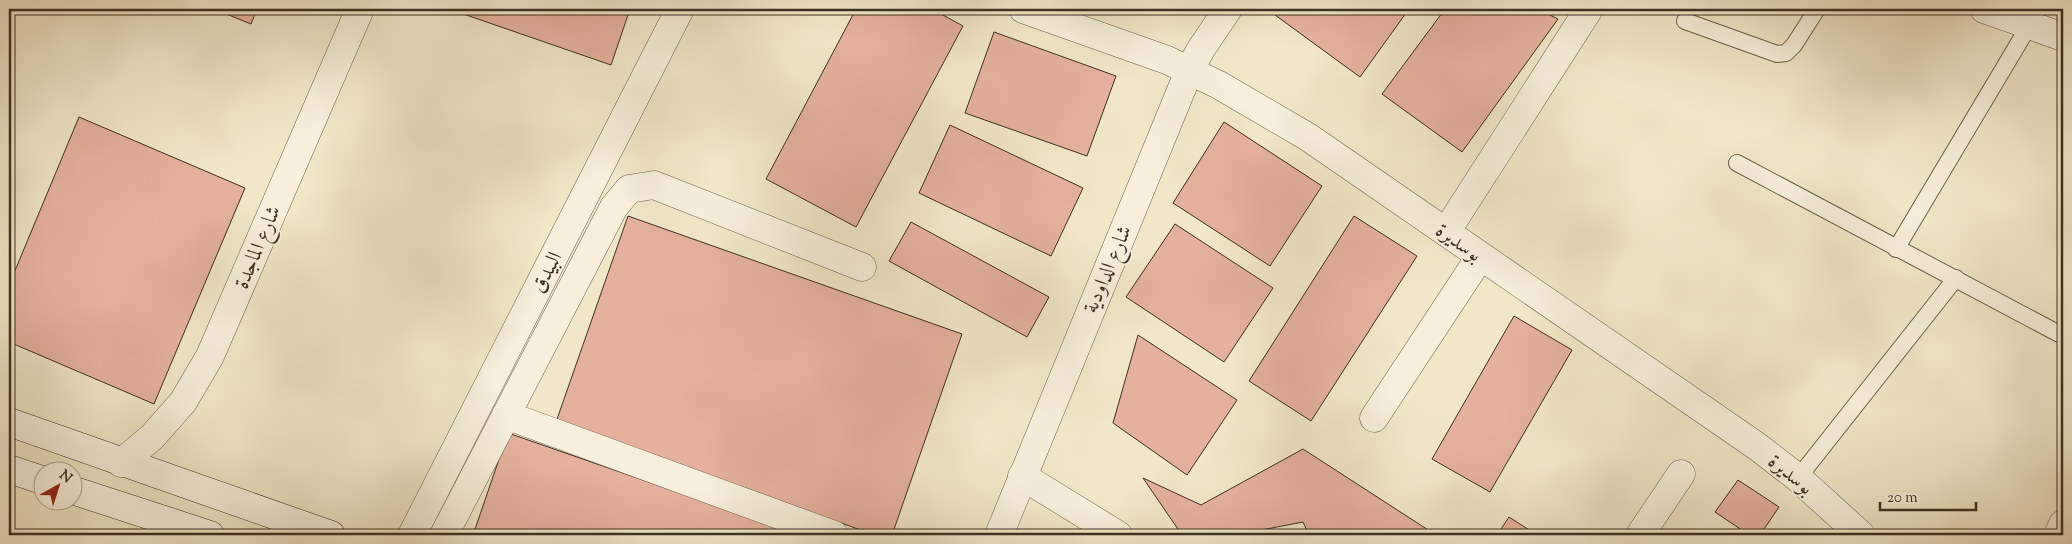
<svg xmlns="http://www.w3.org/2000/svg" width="2072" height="544" font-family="'Sorts Mill Goudy',Amiri,serif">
<rect width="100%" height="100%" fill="#f0e7c8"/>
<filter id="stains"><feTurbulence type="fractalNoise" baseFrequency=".004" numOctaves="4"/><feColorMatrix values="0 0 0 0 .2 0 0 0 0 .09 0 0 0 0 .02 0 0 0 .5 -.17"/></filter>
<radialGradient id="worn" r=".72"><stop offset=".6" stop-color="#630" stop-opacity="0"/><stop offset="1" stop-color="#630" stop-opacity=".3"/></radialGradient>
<g fill="#e5b19e" stroke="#3d3024">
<polygon points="214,9 257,9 251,24"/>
<polygon points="449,9 630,9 611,65"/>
<polygon points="856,9 932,9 963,26 856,227 766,179"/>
<polygon points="1279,9 1409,9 1360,77 1275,15"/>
<polygon points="1445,9 1538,9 1558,19 1462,152 1382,94"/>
<polygon points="994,32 1116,76 1087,156 965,113"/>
<polygon points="79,117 245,188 154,404 9,342 9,285"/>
<polygon points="1224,122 1322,186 1270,266 1173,203"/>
<polygon points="950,125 1083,188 1051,256 919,193"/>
<polygon points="628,216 962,334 892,535 875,535 556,422"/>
<polygon points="1354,216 1417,256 1311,421 1249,381"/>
<polygon points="911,222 1049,297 1027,337 889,261"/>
<polygon points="1175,224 1273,288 1224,362 1126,297"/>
<polygon points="1514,316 1572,350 1490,492 1432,459"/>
<polygon points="1138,335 1237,400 1187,475 1113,423"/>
<polygon points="508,433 801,535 473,535"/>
<polygon points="1303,449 1436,535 1309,535 1303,522 1235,535 1182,535 1143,478 1201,505"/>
<polygon points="1738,480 1779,507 1760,535 1749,535 1715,512"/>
<polygon points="1509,517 1537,535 1497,535"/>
</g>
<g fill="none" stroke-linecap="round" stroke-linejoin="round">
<defs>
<g id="lane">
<polyline points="1685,21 1777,54 1786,53 1794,45 1817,9"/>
<path d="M1737 163C1845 221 1955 278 2063 336"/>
<polyline points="1896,249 2030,24"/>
<polyline points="1798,478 1956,278"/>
</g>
<g id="street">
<polyline points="1023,9 1167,60 1219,85 1308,137 1758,447 1798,478 1861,535"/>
<polyline points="1984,9 2063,37"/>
<polyline points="1446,232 1589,9"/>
<polyline points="506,415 834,535"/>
<polyline points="1374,418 1480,257"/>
<polyline points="121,463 152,437 183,402 210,356 360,9"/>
<polyline points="1022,476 1118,535"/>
<polyline points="412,535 680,9"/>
<polyline points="444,535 614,207 629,189 654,185 862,267"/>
<polyline points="999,535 1189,71 1201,49 1228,9"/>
<polyline points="1640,535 1681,474"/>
<polyline points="2058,535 2063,524"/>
</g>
<g id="secondary">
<polyline points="9,422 331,535"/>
<polyline points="9,469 42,480"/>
<polyline points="72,490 210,535"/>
</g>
</defs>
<use href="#lane" stroke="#6a5e4d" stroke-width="18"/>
<use href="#street" stroke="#6a5e4d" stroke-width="29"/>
<use href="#secondary" stroke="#3d3024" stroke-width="29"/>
<use href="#lane" stroke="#f5efdb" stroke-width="16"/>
<use href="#street" stroke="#f5efdb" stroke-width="28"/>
<use href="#secondary" stroke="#f5efdb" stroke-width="28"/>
</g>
<g text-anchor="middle" stroke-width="4" stroke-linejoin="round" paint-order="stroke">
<g font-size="21" fill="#3d3024" stroke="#f5efdb">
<text transform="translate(1459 242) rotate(35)" y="7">بوسديرة</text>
<text transform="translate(257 247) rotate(-67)" y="7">شارع الماجدة</text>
<text transform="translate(1107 269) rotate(-67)" y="7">شارع الداودية</text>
<text transform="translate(546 272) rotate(-63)" y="7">البيدق</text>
<text transform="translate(1791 474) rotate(39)" y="7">بوسديرة</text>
</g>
</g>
<rect width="2072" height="544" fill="none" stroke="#f0e7c8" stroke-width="30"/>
<rect x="10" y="10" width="2052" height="524" fill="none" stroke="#3d3024" stroke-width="2.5"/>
<rect x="15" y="15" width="2042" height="514" fill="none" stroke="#3d3024"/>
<g transform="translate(58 486) rotate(39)"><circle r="24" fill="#f5efdb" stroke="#aba392"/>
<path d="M0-4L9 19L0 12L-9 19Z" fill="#8f2418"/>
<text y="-8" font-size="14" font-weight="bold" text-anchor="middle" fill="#3d3024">N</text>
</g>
<path d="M1880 502v8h96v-8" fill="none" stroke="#3d3024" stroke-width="2.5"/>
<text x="1887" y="502" font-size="15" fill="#3d3024" stroke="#f5efdb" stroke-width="4" paint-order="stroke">20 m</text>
<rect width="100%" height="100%" filter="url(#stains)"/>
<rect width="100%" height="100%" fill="url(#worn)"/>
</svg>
